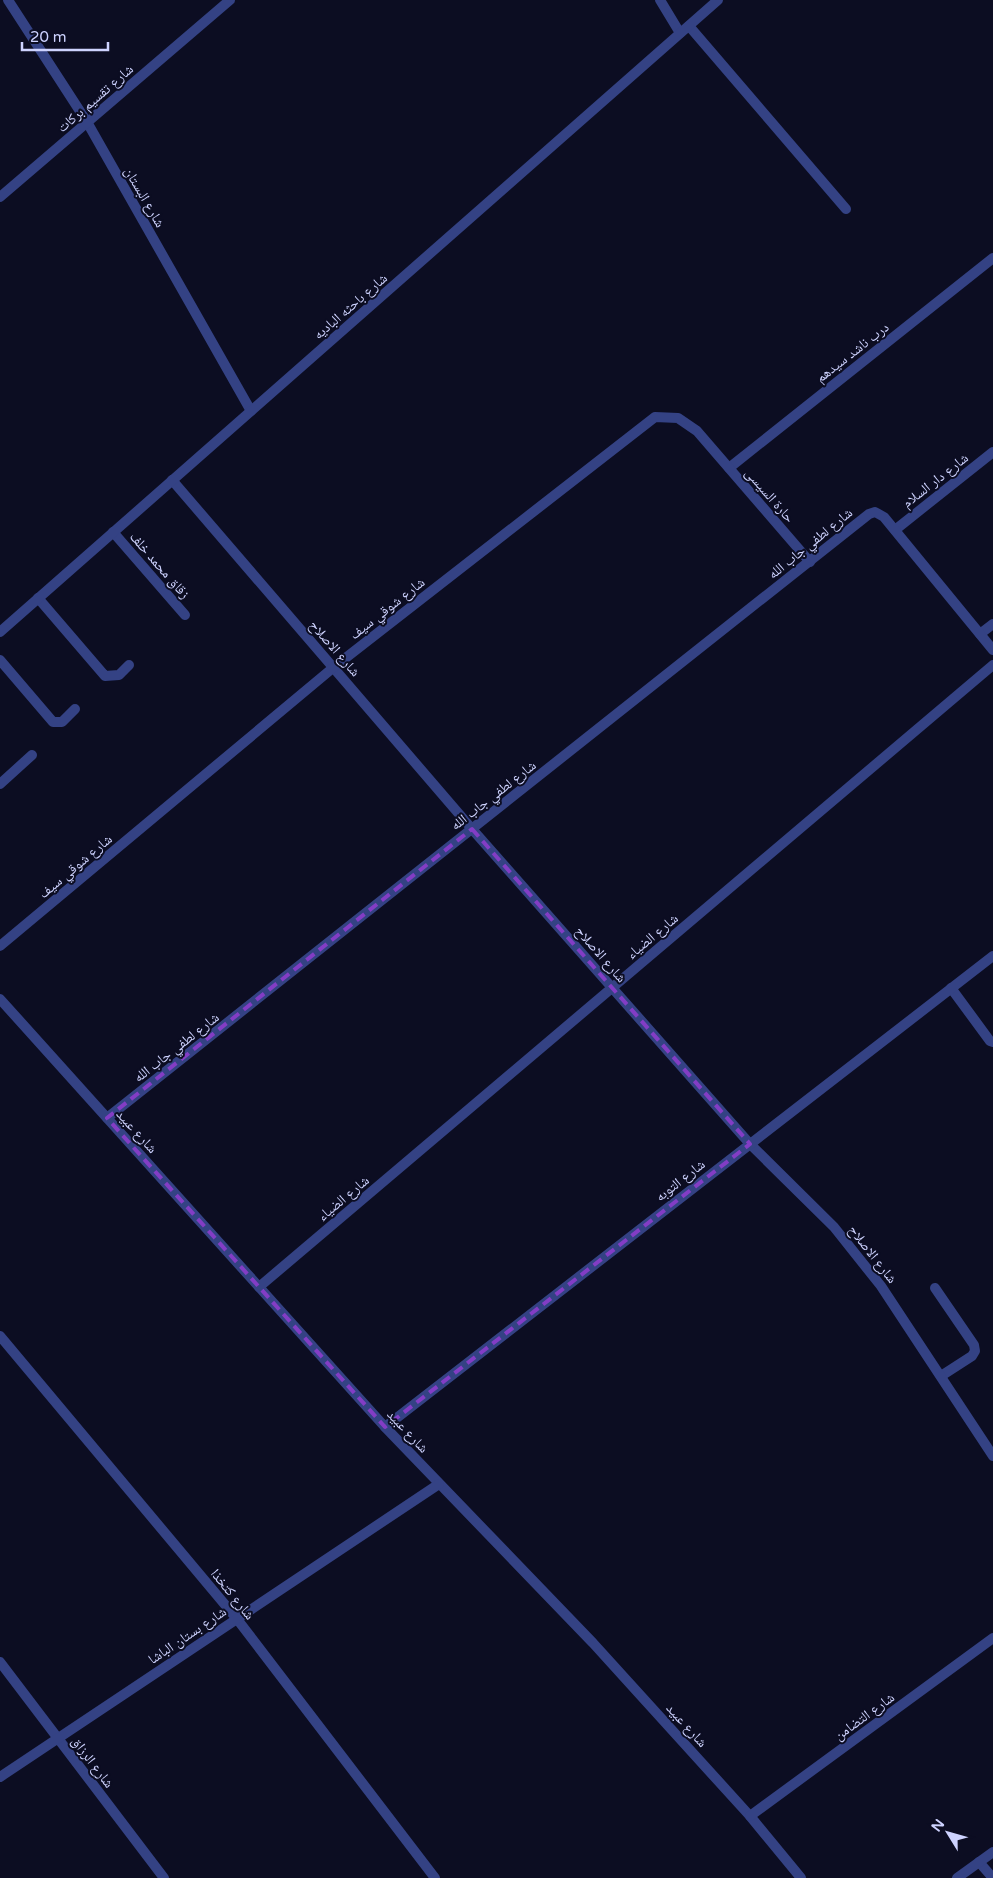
<svg xmlns="http://www.w3.org/2000/svg" width="993" height="1878" font-family="'Varela Round','Noto Naskh Arabic',sans-serif">
<rect width="100%" height="100%" fill="#0c0d22"/>
<g fill="none" stroke-linecap="round" stroke-linejoin="round">
<g stroke="#344284" stroke-width="10">
<polyline points="689,26 846,209"/>
<polyline points="951,988 990,1041 993,1042"/>
<polyline points="935,1288 974,1345 975,1351 972,1356 941,1376"/>
</g>
<g stroke="#344284" stroke-width="10">
<polyline points="8,0 87,122 251,411"/>
<polyline points="660,0 680,33"/>
<polyline points="0,197 230,0"/>
<polyline points="729,468 993,258"/>
<polyline points="172,480 472,829 750,1144 834,1227 881,1286 993,1456"/>
<polyline points="895,530 993,452"/>
<polyline points="113,532 185,615"/>
<polyline points="38,598 105,676 119,675 129,665"/>
<polyline points="980,634 993,624"/>
<polyline points="0,660 53,722 62,722 75,709"/>
<polyline points="0,784 32,755"/>
<polyline points="0,946 334,667 655,417 678,418 697,431 810,562"/>
<polyline points="0,999 385,1427 593,1643 750,1816 801,1878"/>
<polyline points="107,1118 869,514 875,512 884,517 993,650"/>
<polyline points="259,1287 993,665"/>
<polyline points="0,1336 237,1619 435,1878"/>
<polyline points="385,1427 993,956"/>
<polyline points="0,1662 164,1878"/>
<polyline points="0,1777 439,1484"/>
<polyline points="750,1816 993,1638"/>
<polyline points="979,1862 993,1878"/>
<polyline points="957,1878 993,1852"/>
</g>
<polyline stroke="#344284" stroke-width="10" points="0,632 718,0"/>
</g>
<path fill="none" stroke="#833dc5" stroke-width="4" stroke-dasharray="10 6" stroke-linejoin="round" d="M472 829 750 1144 385 1427 107 1118Z"/>
<g text-anchor="middle" stroke-width="4" stroke-linejoin="round" paint-order="stroke">
<g font-size="14" fill="#ced3ff" stroke="#0c0d22">
<text transform="translate(95 98) rotate(-41)" y="5">شارع تقسيم بركات</text>
<text transform="translate(145 197) rotate(60)" y="5">شارع البستان</text>
<text transform="translate(350 306) rotate(-41)" y="5">شارع باحثه الباديه</text>
<text transform="translate(852 352) rotate(-38)" y="5">درب ناشد سيدهم</text>
<text transform="translate(935 480) rotate(-38)" y="5">شارع دار السلام</text>
<text transform="translate(770 495) rotate(49)" y="5">حارة السيسى</text>
<text transform="translate(810 543) rotate(-39)" y="5">شارع لطفي جاب الله</text>
<text transform="translate(160 565) rotate(49)" y="5">زقاق محمد خلف</text>
<text transform="translate(387 608) rotate(-38)" y="5">شارع شوقي سيف</text>
<text transform="translate(335 648) rotate(49)" y="5">شارع الاصلاح</text>
<text transform="translate(493 795) rotate(-38)" y="5">شارع لطفي جاب الله</text>
<text transform="translate(75 866) rotate(-40)" y="5">شارع شوقي سيف</text>
<text transform="translate(652 936) rotate(-40)" y="5">شارع الضياء</text>
<text transform="translate(601 954) rotate(49)" y="5">شارع الاصلاح</text>
<text transform="translate(176 1047) rotate(-38)" y="5">شارع لطفي جاب الله</text>
<text transform="translate(137 1131) rotate(48)" y="5">شارع عبيد</text>
<text transform="translate(680 1180) rotate(-38)" y="5">شارع التوبه</text>
<text transform="translate(343 1198) rotate(-40)" y="5">شارع الضياء</text>
<text transform="translate(873 1254) rotate(52)" y="5">شارع الاصلاح</text>
<text transform="translate(408 1431) rotate(47)" y="5">شارع عبيد</text>
<text transform="translate(233 1594) rotate(51)" y="5">شارع كتخذا</text>
<text transform="translate(187 1635) rotate(-34)" y="5">شارع بستان الباشا</text>
<text transform="translate(864 1716) rotate(-36)" y="5">شارع التضامن</text>
<text transform="translate(687 1725) rotate(48)" y="5">شارع عبيد</text>
<text transform="translate(93 1762) rotate(53)" y="5">شارع الرزاق</text>
</g>
</g>
<g transform="translate(948 1833) rotate(307)" stroke="#0c0d22" stroke-width="4" paint-order="stroke">
<path d="M0-4L9 19L0 12L-9 19Z" fill="#ced3ff"/>
<text y="-8" font-size="14" font-weight="bold" text-anchor="middle" fill="#ced3ff">N</text>
</g>
<path d="M22 42v8h86v-8" fill="none" stroke="#ced3ff" stroke-width="2.5"/>
<text x="30" y="42" font-size="15" fill="#ced3ff" stroke="#0c0d22" stroke-width="4" paint-order="stroke">20 m</text>
</svg>
